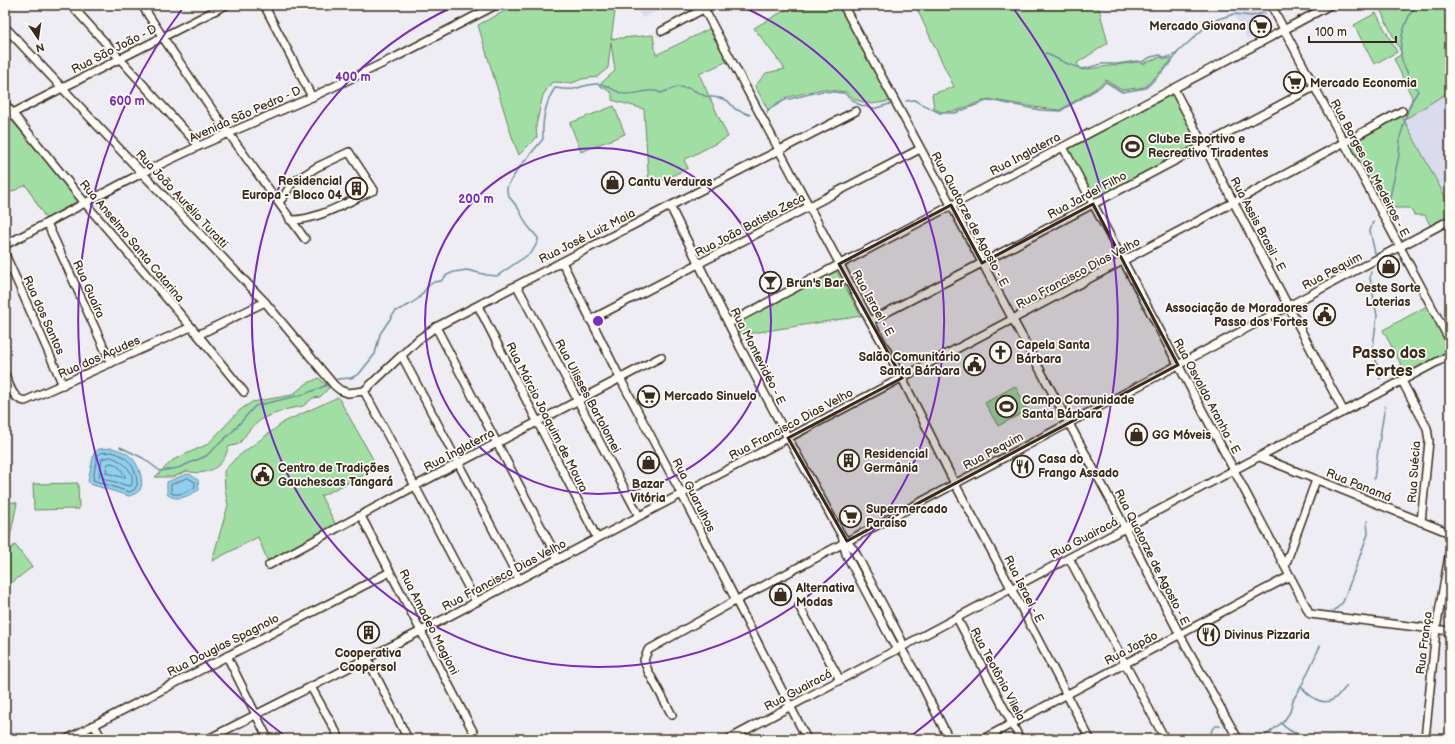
<svg xmlns="http://www.w3.org/2000/svg" width="1455" height="744" font-family="'Balsamiq Sans',sans-serif">
<rect width="100%" height="100%" fill="#ededf3"/>
<filter id="ink" filterUnits="userSpaceOnUse"><feTurbulence type="fractalNoise" baseFrequency=".025" numOctaves="2"/><feDisplacementMap in="SourceGraphic" scale="8" xChannelSelector="R" yChannelSelector="G"/><feConvolveMatrix kernelMatrix="1 2 1 2 8 2 1 2 1" color-interpolation-filters="sRGB"/></filter>
<g filter="url(#ink)">
<g fill="#dadcee">
<polygon points="635,5 666,5 667,6 642,18"/>
<polygon points="1229,5 1260,5 1272,28 1248,40"/>
<polygon points="1450,91 1450,206 1404,120"/>
</g>
<g fill="#a1dea4" stroke="#6e8461">
<polygon points="516,5 616,5 611,39 653,35 656,55 709,29 728,61 699,74 728,137 684,160 688,168 649,187 644,109 612,100 612,93 599,85 615,71 611,42 608,68 597,77 582,79 572,83 552,82 543,95 536,126 537,137 519,155 512,137 478,25"/>
<polygon points="794,5 840,5 892,101 871,104 856,100 846,92 822,89 784,98 768,110 755,86 766,73 785,69 754,28"/>
<polygon points="915,5 1098,5 1108,43 1077,63 1081,70 1137,62 1142,64 1160,57 1165,59 1172,58 1169,63 1145,87 1122,90 1106,80 1096,88 1060,110 1040,108 988,99 955,111 941,112 934,108 932,94 954,87"/>
<polygon points="1378,5 1450,5 1450,91 1404,120 1450,206 1450,217 1431,227 1425,215 1414,215 1410,208 1394,208 1385,214 1348,143 1400,115 1404,120 1411,105 1412,97 1394,59 1402,54"/>
<polygon points="1376,13 1397,52 1374,64 1354,25"/>
<polygon points="1173,92 1200,144 1094,201 1066,148"/>
<polygon points="614,106 625,134 581,152 570,123"/>
<polygon points="5,116 8,116 80,200 46,219 26,185 7,194 5,190"/>
<polygon points="836,270 861,316 740,335 734,323"/>
<polygon points="1427,306 1450,351 1406,374 1383,330"/>
<path d="M319 378 329 388 320 397 313 398 303 406 288 409 263 418 250 429 239 444 228 447C225 467 206 477 187 471L173 477H155L173 460 208 444 240 410 252 402 292 395 306 384Z"/>
<polygon points="1015,386 1028,410 998,426 985,403"/>
<polygon points="338,397 378,468 321,496 336,525 268,562 258,537 212,561 228,505 225,490 224,471 236,458 284,422"/>
<polygon points="78,483 79,509 34,510 33,484"/>
<polygon points="5,501 17,503 8,547 5,547"/>
<polygon points="15,545 32,567 5,588 5,553"/>
</g>
<g fill="#8ed0ef" stroke="#6d8e9b">
<path d="M112 448C119 450 126 452 132 458 138 464 145 481 140 490 137 493 133 495 129 496L90 484 88 481 94 453 99 449Z"/>
<path d="M187 474 191 475 198 480 199 490C189 495 177 503 167 494V482Z"/>
</g>
<g fill="none" stroke-linecap="round" stroke-linejoin="round">
<g stroke="#5c6c72" stroke-width="1">
<path d="M112 452C128 456 137 468 137 485L134 490 129 492 93 480 97 455 101 453Z"/>
<path d="M111 457C122 460 137 473 131 486H128L99 477 102 459Z"/>
<path d="M111 463C119 465 121 469 125 476V478L106 473 107 465Z"/>
<path d="M188 478 195 482V487C188 491 178 497 171 493V485Z"/>
</g>
<g stroke="#6d8e9b" stroke-width="1.5">
<polyline points="1284,10 1312,9 1322,5"/>
<polyline points="1045,53 1068,64 1083,69 1102,64 1117,64 1137,61 1142,62 1151,57 1160,55 1165,58 1176,54"/>
<polyline points="906,101 914,100 940,113 955,113 989,100 1040,110 1060,111 1097,89 1106,82 1122,92 1146,88 1170,64 1178,52 1212,21 1234,14 1251,16 1265,13"/>
<polyline points="767,113 768,110 785,100 822,91 844,93 858,104 873,109 893,103"/>
<path d="M1389 202 1399 155 1400 137 1410 104 1418 91C1412 80 1402 67 1401 55 1399 38 1406 18 1416 5"/>
<polyline points="1373,222 1370,231 1375,253"/>
<polyline points="1371,272 1370,278 1377,316 1373,346 1380,379"/>
<path d="M337 379 351 378 359 374 375 354 380 334 392 316 396 311 409 305 419 298 428 286 434 282 441 281 447 275 454 272 467 270 487 275 497 276 532 252 538 241V238L527 225 518 208 510 198 507 192V187L518 169 543 139C542 121 545 103 555 88 561 89 568 90 574 89 582 87 590 83 599 84 607 84 616 93 625 94 638 95 649 87 661 93L677 87 689 88 705 96 720 98 728 101 735 109 750 115"/>
<polyline points="120,447 143,458 160,471 178,468 206,456 233,431 255,406 305,394 327,385"/>
<polyline points="1374,479 1379,443 1385,406"/>
<polyline points="1334,611 1343,602 1368,534 1367,521"/>
<path d="M1301 687C1309 695 1320 706 1332 700 1338 697 1342 691 1347 686"/>
<path d="M1281 723C1294 739 1317 736 1335 738L1340 739"/>
<polyline points="1242,734 1248,739"/>
<polyline points="1210,739 1212,729 1216,726 1221,726"/>
<polyline points="1261,739 1284,721 1290,712 1293,700 1301,687 1320,646"/>
</g>
<defs>
<g id="minor">
<polyline points="71,5 199,146"/>
<path d="M142 5C193 85 249 162 305 239"/>
<polyline points="264,5 312,97"/>
<polyline points="702,5 870,321 902,378 955,484 990,548 1090,739"/>
<polyline points="843,5 1119,516 1180,635 1238,739"/>
<polyline points="1271,5 1450,341"/>
<polyline points="5,27 142,173 265,302 334,385 340,390 348,393 364,391 419,339 436,327 670,206 856,111"/>
<polyline points="662,31 711,5"/>
<polyline points="1174,89 1344,412"/>
<polyline points="5,104 85,203 198,335 244,392"/>
<polyline points="13,113 226,5"/>
<polyline points="1063,147 1310,614 1450,631"/>
<path d="M279 202 284 196 292 183 317 167 349 152 374 190C349 201 317 221 290 220"/>
<polyline points="670,206 740,347 788,438 842,536 854,550 901,639 902,642 901,648 917,675 949,739"/>
<polyline points="47,223 111,363"/>
<polyline points="5,245 142,173 199,146 312,97 396,57 496,5"/>
<polyline points="5,254 63,385"/>
<polyline points="562,262 620,378 681,493 807,739"/>
<polyline points="517,286 639,516"/>
<polyline points="478,306 597,538"/>
<polyline points="590,320 920,149"/>
<polyline points="870,321 982,263 1314,87"/>
<path d="M729 323C929 216 1131 113 1330 5"/>
<polyline points="436,327 558,559"/>
<polyline points="198,335 265,302"/>
<polyline points="402,356 519,579"/>
<path d="M5 375C10 385 12 399 25 401L191 327"/>
<polyline points="1402,381 1427,428 1429,441 1421,522"/>
<polyline points="364,391 415,486 476,602"/>
<polyline points="1260,457 1450,533"/>
<polyline points="361,516 477,739"/>
<polyline points="843,540 846,554 893,643 895,646 901,648"/>
<polyline points="1069,558 1165,739"/>
<polyline points="269,565 415,486 661,357"/>
<polyline points="1285,566 1316,480"/>
<polyline points="799,606 840,680"/>
<polyline points="957,618 1020,739"/>
<polyline points="227,656 268,739"/>
<polyline points="367,658 408,739"/>
<polyline points="311,687 340,739"/>
<polyline points="672,715 648,671 644,660 648,650 735,601 1450,220"/>
<polyline points="94,725 102,739"/>
<polyline points="67,739 390,572"/>
<polyline points="208,739 421,631 788,438 1234,202 1402,111"/>
<polyline points="467,739 474,735"/>
<polyline points="729,739 1450,355"/>
<polyline points="983,739 1290,576"/>
<polyline points="1425,739 1436,629 1450,550"/>
</g>
</defs>
<use href="#minor" stroke="#3b2a1e" stroke-width="10"/>
<use href="#minor" stroke="#fdfcf7" stroke-width="7"/>
</g>
</g>
<path fill="#3b2a1e" fill-opacity="0.2" stroke="#3b2a1e" stroke-width="3" stroke-linejoin="round" d="M1093 204 1178 365 847 541 788 438 902 378 839 264 951 205 982 263Z"/>
<g fill="none" stroke="#7b2cbf" stroke-width="2">
<circle cx="598" cy="321" r="173"/>
<path d="M741 6A346 346 0 1 1 455 6"/>
<path d="M285 736A520 520 0 0 1 183 8M1013 8A520 520 0 0 1 911 736"/>
</g>
<defs>
<symbol id="supermarket-ring" viewBox="-11 -11 22 22"><circle r="9.5" fill="#fdfcf7" stroke="#3b2a1e" stroke-width="1.5"/><path d="M-6-5.5h2.5l.6 2H6L4.5 2H-2.5L-4.4-4H-6ZM-1.5 3.2a1.3 1.3 0 1 0 .1 0ZM3 3.2a1.3 1.3 0 1 0 .1 0Z" fill="#3b2a1e"/></symbol>
<symbol id="stadium-ring" viewBox="-11 -11 22 22"><circle r="9.5" fill="#fdfcf7" stroke="#3b2a1e" stroke-width="1.5"/><path d="M0-5a6.5 5 0 1 0 0 10a6.5 5 0 1 0 0-10ZM-3.5-1.8h7v3.6h-7Z" fill="#3b2a1e"/></symbol>
<symbol id="shop-ring" viewBox="-11 -11 22 22"><circle r="9.5" fill="#fdfcf7" stroke="#3b2a1e" stroke-width="1.5"/><path d="M-5-2.5h2.3a2.7 3.5 0 0 1 5.4 0H5L5.5 6h-11ZM-1.5-2.5h3a1.5 2.3 0 0 0-3 0Z" fill="#3b2a1e"/></symbol>
<symbol id="building-ring" viewBox="-11 -11 22 22"><circle r="9.5" fill="#fdfcf7" stroke="#3b2a1e" stroke-width="1.5"/><path d="M-4-6H4V6H1V3H-1V6H-4ZM-2.5-4.3h1.7v1.8h-1.7ZM.8-4.3h1.7v1.8H.8ZM-2.5-1h1.7V.8h-1.7ZM.8-1h1.7V.8H.8Z" fill="#3b2a1e"/></symbol>
<symbol id="bar-ring" viewBox="-11 -11 22 22"><circle r="9.5" fill="#fdfcf7" stroke="#3b2a1e" stroke-width="1.5"/><path d="M-6-5H6L.8 .8V4.5H3.5V6h-7V4.5H-.8V.8Z" fill="#3b2a1e"/></symbol>
<symbol id="civic-ring" viewBox="-11 -11 22 22"><circle r="9.5" fill="#fdfcf7" stroke="#3b2a1e" stroke-width="1.5"/><path d="M-.6-6.5H3V-4.5H.6V-3L4-1V1h2V6H-6V1h2V-1L-.6-3ZM-1.2 2.5V6h2.4V2.5Z" fill="#3b2a1e"/></symbol>
<symbol id="church-ring" viewBox="-11 -11 22 22"><circle r="9.5" fill="#fdfcf7" stroke="#3b2a1e" stroke-width="1.5"/><path d="M-1.2-6h2.4v3.5h3.3v2.4h-3.3V6h-2.4V-.1h-3.3v-2.4h3.3Z" fill="#3b2a1e"/></symbol>
<symbol id="restaurant-ring" viewBox="-11 -11 22 22"><circle r="9.5" fill="#fdfcf7" stroke="#3b2a1e" stroke-width="1.5"/><path d="M-5-6h1v4h1v-4h1v4h1v-4h1v5L-1.5 .5V6h-2V.5L-5-1ZM5-6V6H3V1.5H1.5Q1.5-4 5-6Z" fill="#3b2a1e"/></symbol>
</defs>
<g fill-rule="evenodd">
<use href="#supermarket-ring" x="1248" y="14" width="25" height="25"/>
<use href="#supermarket-ring" x="1282" y="70" width="25" height="25"/>
<use href="#stadium-ring" x="1120" y="134" width="25" height="25"/>
<use href="#shop-ring" x="600" y="170" width="25" height="25"/>
<use href="#building-ring" x="344" y="176" width="25" height="25"/>
<use href="#shop-ring" x="1376" y="254" width="25" height="25"/>
<use href="#bar-ring" x="758" y="270" width="25" height="25"/>
<use href="#civic-ring" x="1312" y="302" width="25" height="25"/>
<use href="#church-ring" x="988" y="340" width="25" height="25"/>
<use href="#civic-ring" x="962" y="352" width="25" height="25"/>
<use href="#supermarket-ring" x="636" y="384" width="25" height="25"/>
<use href="#stadium-ring" x="994" y="394" width="25" height="25"/>
<use href="#shop-ring" x="1124" y="422" width="25" height="25"/>
<use href="#building-ring" x="836" y="448" width="25" height="25"/>
<use href="#shop-ring" x="636" y="450" width="25" height="25"/>
<use href="#restaurant-ring" x="1010" y="454" width="25" height="25"/>
<use href="#civic-ring" x="250" y="462" width="25" height="25"/>
<use href="#supermarket-ring" x="838" y="504" width="25" height="25"/>
<use href="#shop-ring" x="768" y="582" width="25" height="25"/>
<use href="#building-ring" x="356" y="620" width="25" height="25"/>
<use href="#restaurant-ring" x="1196" y="622" width="25" height="25"/>
</g>
<g text-anchor="middle" stroke-width="3.5" stroke-linejoin="round" paint-order="stroke">
<g font-size="12" font-weight="bold" fill="#3b2a1e" stroke="#fdfcf7" text-anchor="start">
<text x="1246" y="30" text-anchor="end">Mercado Giovana</text>
<text x="1310" y="87">Mercado Economia</text>
<text x="1148" y="143">Clube Esportivo e<tspan x="1148" dy="14">Recreativo Tiradentes</tspan></text>
<text x="342" y="185" text-anchor="end">Residencial<tspan x="342" dy="14">Europa - Bloco 04</tspan></text>
<text x="628" y="186">Cantu Verduras</text>
<text x="786" y="287">Brun's Bar</text>
<text x="1388" y="292" text-anchor="middle">Oeste Sorte<tspan x="1388" dy="14">Loterias</tspan></text>
<text x="1308" y="312" text-anchor="end">Associação de Moradores<tspan x="1308" dy="14">Passo dos Fortes</tspan></text>
<text x="1016" y="349">Capela Santa<tspan x="1016" dy="14">Bárbara</tspan></text>
<text x="960" y="361" text-anchor="end">Salão Comunitário<tspan x="960" dy="14">Santa Bárbara</tspan></text>
<text x="664" y="400">Mercado Sinuelo</text>
<text x="1022" y="404">Campo Comunidade<tspan x="1022" dy="14">Santa Bárbara</tspan></text>
<text x="1152" y="439">GG Móveis</text>
<text x="864" y="458">Residencial<tspan x="864" dy="14">Germânia</tspan></text>
<text x="1038" y="463">Casa do<tspan x="1038" dy="14">Frango Assado</tspan></text>
<text x="278" y="472">Centro de Tradições<tspan x="278" dy="14">Gauchescas Tangará</tspan></text>
<text x="648" y="488" text-anchor="middle">Bazar<tspan x="648" dy="14">Vitória</tspan></text>
<text x="866" y="513">Supermercado<tspan x="866" dy="14">Paraíso</tspan></text>
<text x="796" y="592">Alternativa<tspan x="796" dy="14">Modas</tspan></text>
<text x="1224" y="639">Divinus Pizzaria</text>
<text x="368" y="657" text-anchor="middle">Cooperativa<tspan x="368" dy="14">Coopersol</tspan></text>
</g>
<g font-size="12" fill="#3b2a1e" stroke="#fdfcf7">
<text transform="translate(114 49) rotate(-27)" y="4">Rua São João - D</text>
<text transform="translate(245 114) rotate(-24)" y="4">Avenida São Pedro - D</text>
<text transform="translate(1025 154) rotate(-28)" y="4">Rua Inglaterra</text>
<text transform="translate(1370 168) rotate(62)" y="4">Rua Borges de Medeiros - E</text>
<text transform="translate(1087 195) rotate(-28)" y="4">Rua Jardel Filho</text>
<text transform="translate(182 199) rotate(47)" y="4">Rua João Aurélio Turatti</text>
<text transform="translate(970 219) rotate(62)" y="4">Rua Quatorze de Agosto - E</text>
<text transform="translate(1258 224) rotate(62)" y="4">Rua Assis Brasil - E</text>
<text transform="translate(750 225) rotate(-28)" y="4">Rua João Batista Zeca</text>
<text transform="translate(587 236) rotate(-27)" y="4">Rua José Luiz Maia</text>
<text transform="translate(132 241) rotate(50)" y="4">Rua Anselmo Santa Catarina</text>
<text transform="translate(1332 271) rotate(-28)" y="4">Rua Pequim</text>
<text transform="translate(1078 273) rotate(-28)" y="4">Rua Francisco Dias Velho</text>
<text transform="translate(89 289) rotate(66)" y="4">Rua Guaíra</text>
<text transform="translate(873 303) rotate(61)" y="4">Rua Israel - E</text>
<text transform="translate(44 315) rotate(66)" y="4">Rua dos Santos</text>
<text transform="translate(758 356) rotate(63)" y="4">Rua Montevidéo - E</text>
<text transform="translate(99 357) rotate(-24)" y="4">Rua dos Açudes</text>
<text transform="translate(588 396) rotate(62)" y="4">Rua Ulisses Bartolomei</text>
<text transform="translate(1207 396) rotate(62)" y="4">Rua Osvaldo Aranha - E</text>
<text transform="translate(547 417) rotate(63)" y="4">Rua Márcio Joaquim de Moura</text>
<text transform="translate(791 424) rotate(-28)" y="4">Rua Francisco Dias Velho</text>
<text transform="translate(459 450) rotate(-28)" y="4">Rua Inglaterra</text>
<text transform="translate(993 451) rotate(-28)" y="4">Rua Pequim</text>
<text transform="translate(1414 472) rotate(-86)" y="4">Rua Suécia</text>
<text transform="translate(1359 485) rotate(22)" y="4">Rua Panamá</text>
<text transform="translate(694 495) rotate(63)" y="4">Rua Guarulhos</text>
<text transform="translate(1084 538) rotate(-28)" y="4">Rua Guairacá</text>
<text transform="translate(1152 557) rotate(63)" y="4">Rua Quatorze de Agosto - E</text>
<text transform="translate(504 575) rotate(-28)" y="4">Rua Francisco Dias Velho</text>
<text transform="translate(1024 589) rotate(63)" y="4">Rua Israel - E</text>
<text transform="translate(429 622) rotate(63)" y="4">Rua Amadeo Magioni</text>
<text transform="translate(1424 643) rotate(-83)" y="4">Rua França</text>
<text transform="translate(223 645) rotate(-27)" y="4">Rua Douglas Spagnolo</text>
<text transform="translate(1131 648) rotate(-28)" y="4">Rua Japão</text>
<text transform="translate(998 674) rotate(62)" y="4">Rua Teotônio Vilela</text>
<text transform="translate(798 690) rotate(-28)" y="4">Rua Guairacá</text>
</g>
<g font-size="16" font-weight="bold" fill="#3b2a1e" stroke="#fdfcf7">
<text x="1389" y="358">Passo dos<tspan x="1389" dy="18">Fortes</tspan></text>
</g>
</g>
<circle cx="598" cy="321" r="6" fill="#7b2cbf" stroke="#fdfcf7" stroke-width="2"/>
<g font-size="12" text-anchor="middle" font-weight="bold" fill="#7b2cbf" stroke="#fdfcf7" stroke-width="3.5" stroke-linejoin="round" paint-order="stroke">
<text x="353" y="81">400 m</text>
<text x="127" y="105">600 m</text>
<text x="476" y="203">200 m</text>
</g>
<rect width="1455" height="744" fill="none" stroke="#fdfcf7" stroke-width="20"/>
<rect x="10" y="10" width="1435" height="724" fill="none" stroke="#3b2a1e" stroke-width="1.5" filter="url(#ink)"/>
<g transform="translate(38 38) rotate(167)" stroke="#fdfcf7" stroke-width="3" paint-order="stroke">
<path d="M0-3L7 15L0 10L-7 15Z" fill="#3b2a1e"/>
<text y="-6" font-size="11" font-weight="bold" text-anchor="middle" fill="#3b2a1e">N</text>
</g>
<path d="M1309 36v6h87v-6" fill="none" stroke="#3b2a1e" stroke-width="2"/>
<text x="1315" y="36" font-size="12" fill="#3b2a1e" stroke="#fdfcf7" stroke-width="3" paint-order="stroke">100 m</text>
</svg>
